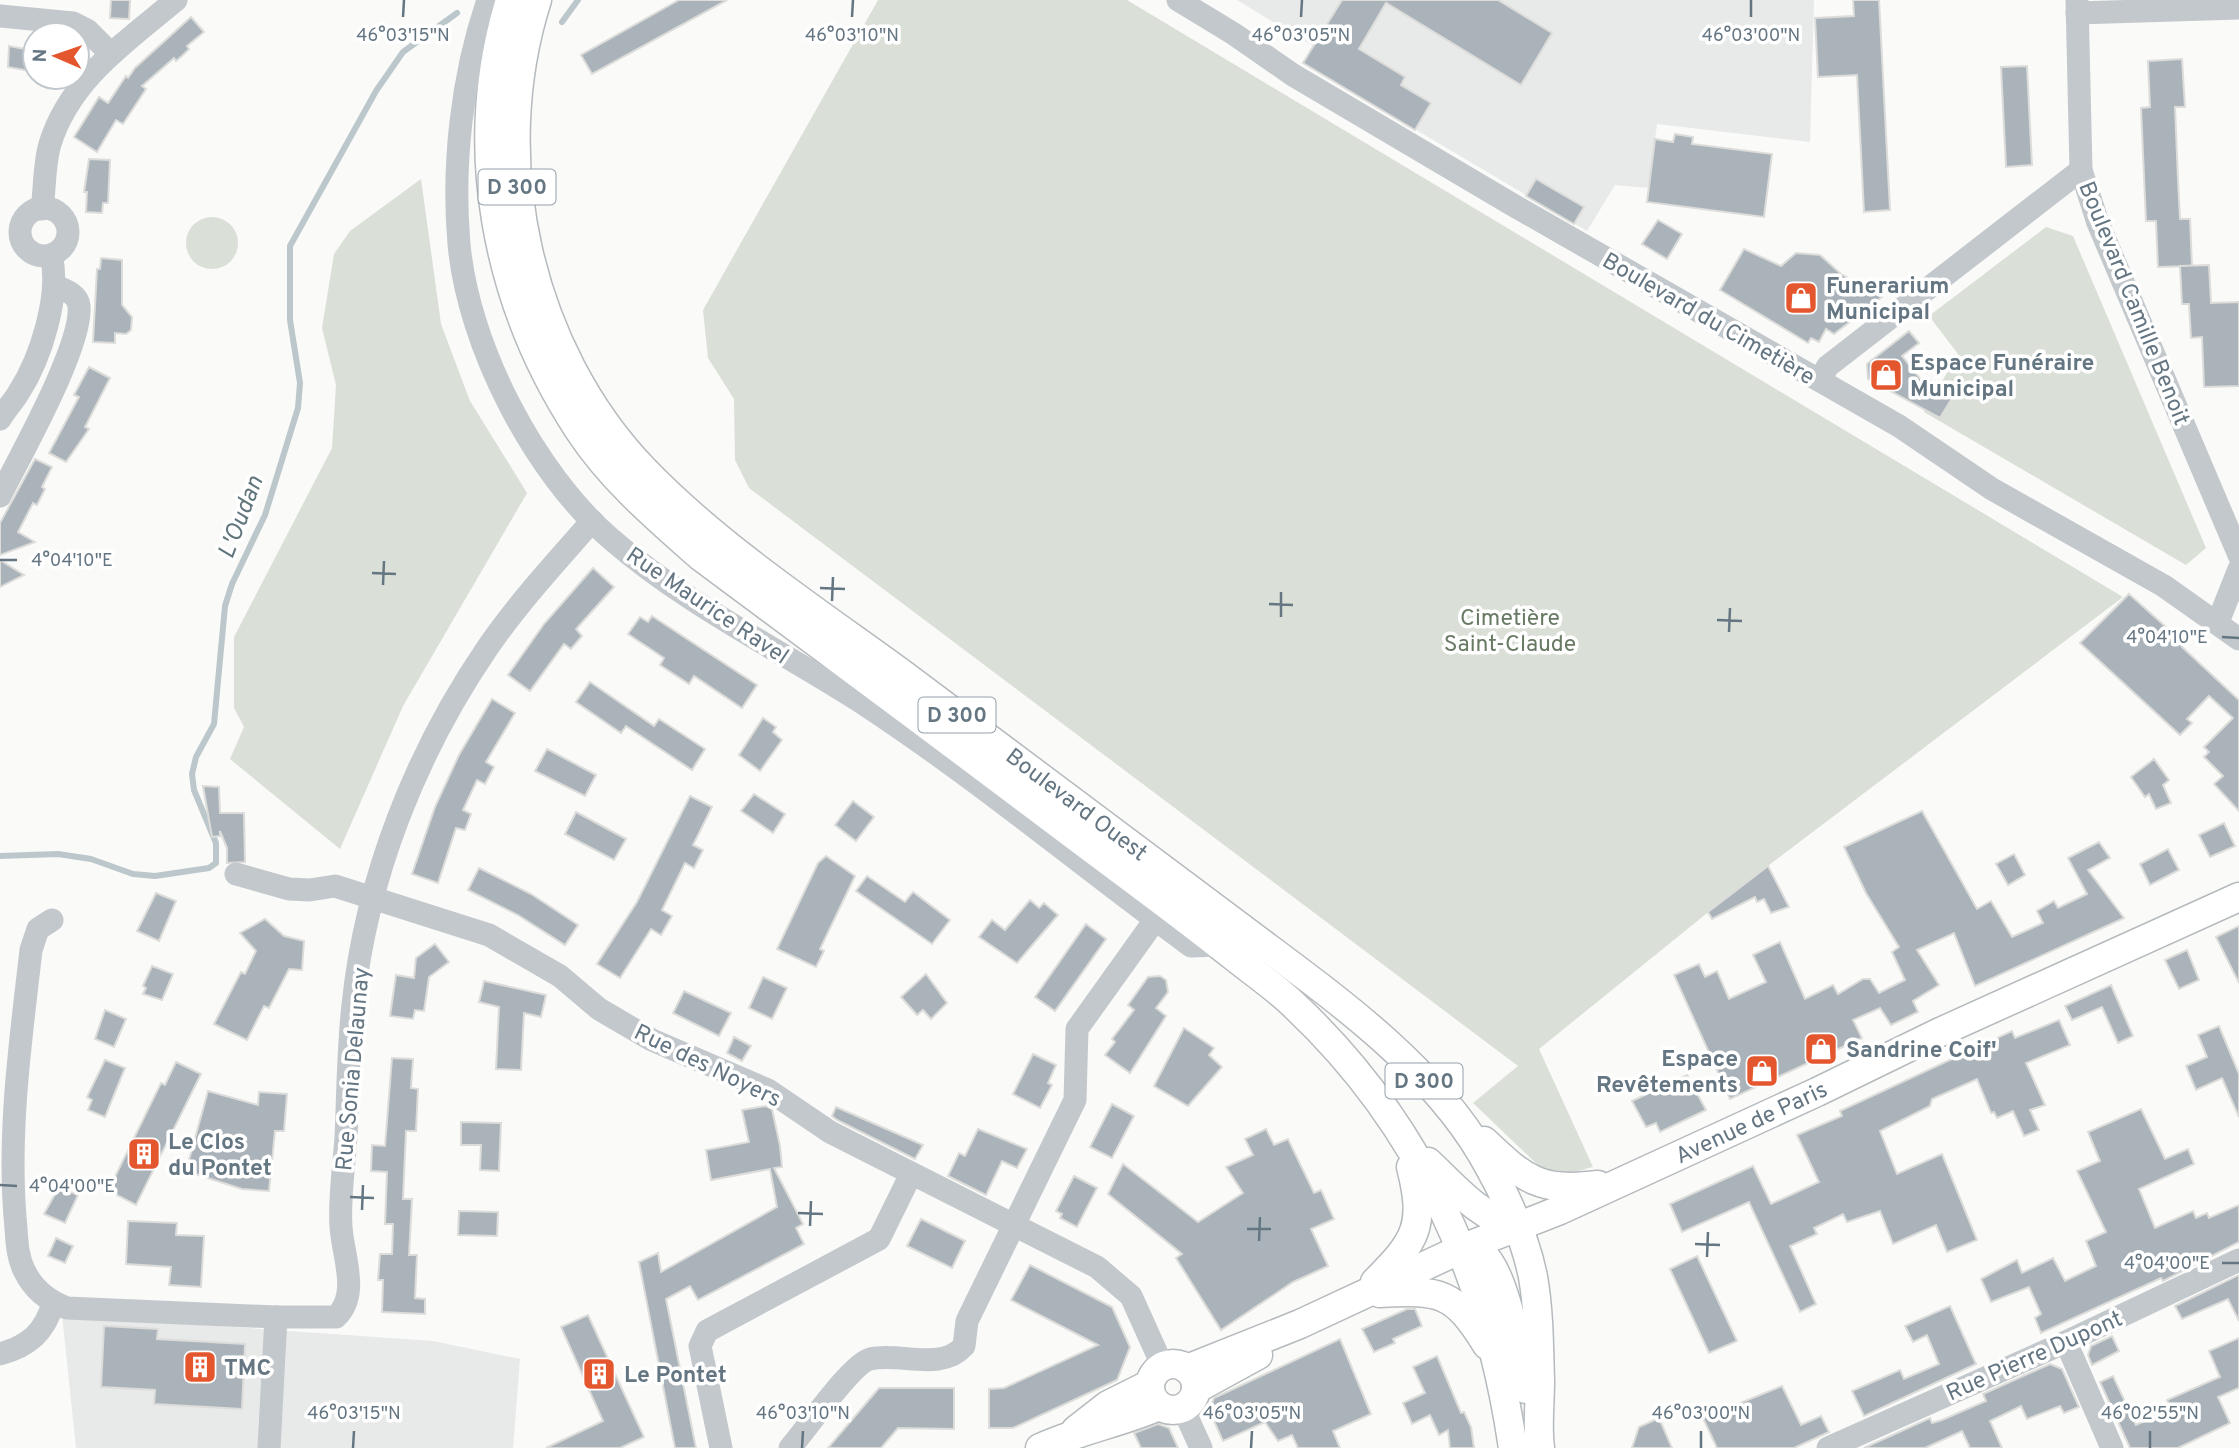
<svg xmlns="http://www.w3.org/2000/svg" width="2239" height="1448" font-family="Overpass,sans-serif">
<rect width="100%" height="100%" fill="#fafaf8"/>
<g fill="#e8e9e9">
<polygon points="1237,0 1814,0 1810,142 1657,124 1649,188 1615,185 1587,231 1303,63 1313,46"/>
<polygon points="62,1315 433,1341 520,1359 513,1448 76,1448"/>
</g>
<g fill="#dadfd7">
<polygon points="878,0 1127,0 2123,597 1727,897 1539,1049 1593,1167 1570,1173 1540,1167 1473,1103 1518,1066 749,488 735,460 734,399 708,358 703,310"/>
<polygon points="421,179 441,324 470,401 527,493 403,706 340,849 230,759 244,727 234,708 234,637 332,448 336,385 322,328 334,254 350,231"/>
<circle cx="212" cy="243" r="26"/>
<polygon points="2046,227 2073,236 2206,548 2186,565 1924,412 1958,354 1929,316"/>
</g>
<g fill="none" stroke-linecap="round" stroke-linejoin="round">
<g stroke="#bbc7cb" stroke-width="6">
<polyline points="562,22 578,0"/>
<polyline points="0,856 58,854 91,859 133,874 155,876 209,868 216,863 216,843 194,790 192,774 196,757 214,724 225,606 232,584 265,515 298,408 300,383 290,320 290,246 376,91 403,52 457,13"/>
</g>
</g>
<g fill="#aab3b9" stroke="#dcdcda" stroke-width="2">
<polygon points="111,0 130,0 129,19 110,18"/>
<polygon points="679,0 727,0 592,74 581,55"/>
<polygon points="1342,0 1498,0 1552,33 1521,85 1386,3 1359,49 1405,77 1401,85 1431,103 1415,130 1303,63"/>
<polygon points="1853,0 1879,0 1890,210 1864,212 1857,75 1818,77 1815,18 1854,16"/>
<polygon points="191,17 204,32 187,46 189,49 183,55 176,61 174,58 142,86 146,89 123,124 116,120 97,152 74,137 99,97 108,103 126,76 128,78 135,68"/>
<polygon points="9,46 35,51 35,72 8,67"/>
<polygon points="2182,59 2185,107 2175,107 2178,180 2180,219 2190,219 2192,266 2158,267 2156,221 2146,221 2141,108 2150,107 2148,61"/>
<polygon points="2027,66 2032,165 2006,167 2001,67"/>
<polygon points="1675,134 1693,137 1692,144 1772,154 1764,217 1647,202 1655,139 1673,142"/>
<polygon points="89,159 110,160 108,203 103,203 102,213 86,212 87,192 84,192"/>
<polygon points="1536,179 1584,207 1574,224 1526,196"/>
<polygon points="1658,220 1682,234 1667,259 1642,244"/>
<polygon points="1744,249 1781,266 1796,253 1820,255 1841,274 1882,297 1834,334 1826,329 1819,342 1811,338 1808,343 1720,290"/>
<polygon points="101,258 122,260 122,305 132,317 131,330 126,334 115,333 115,343 93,342 97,269 100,269"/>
<polygon points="2209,265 2211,303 2239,302 2239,386 2204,387 2202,337 2191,338 2189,304 2182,304 2180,266"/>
<polygon points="1909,331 1919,343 1902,356 1926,386 1929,380 1954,395 1940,418 1868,379 1867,364"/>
<polygon points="89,367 110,378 85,427 89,429 66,462 49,453 79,397 74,395"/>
<polygon points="35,459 52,467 42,487 45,489 37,505 33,503 18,532 35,542 0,555 0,523"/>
<polygon points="0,560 24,575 0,587"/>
<polygon points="593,568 614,587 576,629 582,636 571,649 564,644 530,691 508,675 544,624"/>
<polygon points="2129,594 2185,644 2182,647 2239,700 2239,811 2214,784 2223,776 2204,757 2209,752 2204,747 2233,718 2209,696 2187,719 2192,723 2180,735 2080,643"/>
<polygon points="652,616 757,685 742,708 694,676 689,684 660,665 664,658 628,634 640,617 648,622"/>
<polygon points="590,682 654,726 659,719 705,749 692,770 626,726 621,733 576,702"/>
<polygon points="492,699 515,713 486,762 494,767 485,784 477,780 463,810 471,814 465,830 456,828 438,883 412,874 435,807 459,755"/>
<polygon points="763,718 776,727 773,732 782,740 760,771 739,755"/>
<polygon points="547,749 596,775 585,796 535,771"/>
<polygon points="2154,759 2169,780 2163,785 2171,803 2156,809 2149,794 2145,797 2131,777"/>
<polygon points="203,786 219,787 220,813 244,813 245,862 227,863 227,848 220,831 220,836 212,837"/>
<polygon points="754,794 785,814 773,833 741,811"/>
<polygon points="690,796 712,807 693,845 703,850 694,868 685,863 662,910 672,916 661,935 651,929 620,978 597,964 637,902"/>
<polygon points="853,801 874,817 856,841 835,825"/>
<polygon points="1922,811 1977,909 1991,901 2012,937 2043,923 2037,911 2054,901 2058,908 2087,894 2068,858 2099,842 2110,858 2088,870 2124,918 1975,986 1954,933 1917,950 1939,985 1913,1001 1918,1012 1891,1025 1880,1008 1853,1020 1862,1038 1730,1099 1674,975 1699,964 1705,977 1717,971 1729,999 1766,982 1753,955 1780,942 1805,999 1833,985 1838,994 1863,979 1870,979 1879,993 1905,980 1892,952 1899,947 1866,893 1844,847"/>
<polygon points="576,812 626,839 614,860 565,834"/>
<polygon points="2224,823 2235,846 2210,857 2199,835"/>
<polygon points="2168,849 2179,870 2150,885 2140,864"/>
<polygon points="2014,854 2025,875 2008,885 1996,864"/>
<polygon points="826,856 855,876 820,949 824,951 816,967 777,949 818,863"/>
<polygon points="1768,866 1789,907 1771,913 1764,899 1757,902 1755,897 1712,919 1708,912"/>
<polygon points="479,868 531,894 578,925 565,945 518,915 468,890"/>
<polygon points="867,876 905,902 913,892 950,920 932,944 856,891"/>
<polygon points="156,893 176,901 159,941 137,931"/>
<polygon points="1030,900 1039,908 1044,903 1058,915 1017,963 979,937 992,920 1005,930"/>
<polygon points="265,919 284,936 304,941 302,970 289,969 269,1008 264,1006 247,1040 214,1024 241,972 245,974 256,951 240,933"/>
<polygon points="1086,924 1106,939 1055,1011 1035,997"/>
<polygon points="2239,926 2239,983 2216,937"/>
<polygon points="435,944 449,962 429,977 424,1011 415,1010 413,1019 390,1016 396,975 414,978 416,958"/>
<polygon points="2187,950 2199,980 2179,989 2165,960"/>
<polygon points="152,966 173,974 162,1000 143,994 146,988 143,986"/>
<polygon points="926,974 947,1003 931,1019 923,1010 917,1015 901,997"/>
<polygon points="1160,976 1166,980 1168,992 1156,1008 1166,1016 1130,1073 1105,1055 1115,1042 1112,1039 1134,1010 1128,1005 1148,977"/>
<polygon points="763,977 787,988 772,1019 749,1008"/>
<polygon points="484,981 546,995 541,1017 524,1013 521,1070 496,1069 499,1007 479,1002"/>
<polygon points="2111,985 2133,1036 2118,1043 2102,1007 2072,1020 2065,1006"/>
<polygon points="684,991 731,1013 719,1036 673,1013"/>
<polygon points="105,1010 126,1019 114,1047 95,1039"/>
<polygon points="2059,1020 2070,1045 2026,1063 2045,1105 2030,1110 2039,1130 2024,1136 2013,1111 1997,1118 1994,1112 1991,1113 1977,1079 1932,1099 1930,1106 1880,1131 1897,1174 1942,1154 1977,1240 1947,1252 1936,1225 1893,1244 1880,1211 1847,1222 1843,1214 1814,1228 1817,1234 1790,1246 1816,1304 1800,1312 1749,1202 1682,1232 1670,1204 1753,1166 1771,1204 1819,1182 1797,1135 1842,1116 1840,1111 2012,1031 2015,1038"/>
<polygon points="2219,1026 2239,1074 2239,1117 2222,1078 2196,1090 2186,1066 2207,1057 2198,1035"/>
<polygon points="1184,1028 1214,1048 1209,1055 1222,1067 1188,1106 1154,1086"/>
<polygon points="734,1037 751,1046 742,1061 727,1053"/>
<polygon points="1033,1054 1056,1065 1048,1083 1052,1085 1040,1108 1013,1094"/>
<polygon points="392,1058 413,1059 411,1088 418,1089 416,1131 406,1131 403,1199 412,1199 409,1255 417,1255 415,1298 425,1299 425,1314 382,1312 383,1280 378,1280 380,1254 392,1254 393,1224 385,1224 387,1172 371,1171 372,1145 385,1146"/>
<polygon points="105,1060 125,1068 105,1117 88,1110 92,1100 87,1097"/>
<polygon points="176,1062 201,1074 136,1205 111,1192 111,1185 161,1083 165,1085"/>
<polygon points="1687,1075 1706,1110 1660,1132 1656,1123 1646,1127 1632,1101"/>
<polygon points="208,1091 258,1105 259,1092 287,1094 284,1131 275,1131 269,1191 242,1189 186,1171"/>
<polygon points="1112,1104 1134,1116 1112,1158 1090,1147"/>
<polygon points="766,1106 772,1109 780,1146 782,1167 774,1168 803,1224 796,1228 804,1244 698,1300 690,1286 666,1299 696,1448 675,1448 639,1262 658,1253 661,1272 777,1207 770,1169 711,1180 706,1150 749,1142 742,1110"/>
<polygon points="836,1107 923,1145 915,1159 837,1120 832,1116"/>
<polygon points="2141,1109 2165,1159 2188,1149 2194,1164 2139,1189 2155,1228 2193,1211 2196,1218 2207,1213 2209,1218 2239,1205 2239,1242 2163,1281 2161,1278 2041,1333 2035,1318 2041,1314 2029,1287 1991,1302 1981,1279 2017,1260 2022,1273 2053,1258 2065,1281 2096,1266 2086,1241 2106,1232 2077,1171 2100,1161 2088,1132"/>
<polygon points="461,1122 501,1123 499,1171 480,1170 481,1145 461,1145"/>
<polygon points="978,1129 1027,1149 1017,1168 1002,1161 986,1195 948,1176 959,1153 965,1156"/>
<polygon points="1266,1129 1274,1145 1288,1139 1314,1193 1321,1190 1334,1219 1311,1229 1328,1266 1293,1282 1221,1330 1176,1258 1182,1254 1108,1194 1123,1164 1198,1222 1243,1193 1226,1167 1253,1155 1245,1139"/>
<polygon points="1074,1176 1097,1188 1077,1227 1060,1218 1062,1214 1056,1211"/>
<polygon points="59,1187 78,1195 65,1223 44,1214"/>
<polygon points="459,1211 498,1212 497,1236 458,1235"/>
<polygon points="921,1219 965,1241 952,1268 907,1246"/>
<polygon points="128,1221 177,1223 176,1235 204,1236 201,1287 169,1285 171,1267 126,1264"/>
<polygon points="56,1238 73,1246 65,1263 48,1256"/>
<polygon points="1697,1256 1737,1341 1709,1353 1670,1269"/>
<polygon points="1030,1265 1112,1307 1130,1347 1117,1380 1013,1428 989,1428 989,1389 1004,1388 1098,1345 1011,1300"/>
<polygon points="2239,1275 2239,1321 2228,1299 2182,1319 2175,1306"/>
<polygon points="1950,1306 1976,1364 1864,1416 1852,1391 1900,1370 1904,1379 1939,1364 1927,1335 1913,1342 1905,1326"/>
<polygon points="1407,1309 1415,1309 1422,1326 1393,1339 1395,1343 1374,1352 1362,1329"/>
<polygon points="588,1315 644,1437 620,1448 546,1448 603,1421 561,1327"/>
<polygon points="104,1326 158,1329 157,1339 245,1344 242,1409 154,1404 155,1390 101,1387"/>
<polygon points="2112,1336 2119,1351 2092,1365 2088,1355 2091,1346"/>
<polygon points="2239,1338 2239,1388 2218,1397 2230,1423 2178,1448 2130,1448 2100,1382 2113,1376 2136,1425 2171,1409 2167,1400 2220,1377 2209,1351"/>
<polygon points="1340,1339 1371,1414 1333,1431 1340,1448 1298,1448 1292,1435 1278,1441 1265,1422 1223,1441 1209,1410 1214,1398"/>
<polygon points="1437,1356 1461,1413 1464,1412 1471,1427 1474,1448 1450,1448 1448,1430 1439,1435 1430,1415 1412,1424 1403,1403 1425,1393 1413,1367"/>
<polygon points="2050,1364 2062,1369 2079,1407 2064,1413 2060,1406 2027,1419 2021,1406 1990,1421 2002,1448 1970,1448 1962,1431 1925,1448 1864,1448 1930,1418 1932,1423 1942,1420 1986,1401 1983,1394"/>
<polygon points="1782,1386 1801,1425 1821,1416 1829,1432 1794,1448 1717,1448 1703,1418"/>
<polygon points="879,1388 954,1388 954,1429 898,1428 881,1448 828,1448"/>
<polygon points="1659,1418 1672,1448 1632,1448 1639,1427"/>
<polygon points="1158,1424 1169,1428 1178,1448 1141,1448 1134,1433"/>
</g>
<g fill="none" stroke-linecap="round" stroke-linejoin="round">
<defs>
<g id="major">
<path d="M510 0C465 147 496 303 579 430 611 479 657 518 700 556 823 647 945 738 1067 830 1124 873 1182 915 1237 959 1257 975 1278 989 1296 1007 1423 1127 1488 1277 1513 1448"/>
<path d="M537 0C486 159 528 349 644 470 718 547 819 613 905 676 1020 761 1134 847 1248 933 1332 996 1428 1063 1482 1154 1503 1190 1525 1236 1533 1277 1539 1311 1539 1347 1540 1381 1540 1404 1537 1426 1540 1448"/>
<path d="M1484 1141C1525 1180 1540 1192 1598 1185"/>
<path d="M1428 1162C1457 1189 1477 1215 1516 1227"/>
<path d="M1461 1249C1469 1249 1476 1250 1482 1254 1505 1271 1520 1360 1526 1389"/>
<path d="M1375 1282C1416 1241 1426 1226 1411 1167"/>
<path d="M1380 1293C1440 1290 1454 1291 1487 1345"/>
<circle cx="1173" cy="1387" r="23"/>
<polyline points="1187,1369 1300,1324 1461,1249 1560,1210 1817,1092 1938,1033 2239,897"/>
<polyline points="1196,1389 1258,1355"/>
<polyline points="1076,1430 1108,1405 1150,1384"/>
<path d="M1040 1448C1079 1430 1120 1423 1159 1406"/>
</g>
</defs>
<use href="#major" stroke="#b5babe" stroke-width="31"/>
<g stroke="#c3c8cc" stroke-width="23">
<path d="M488 0C462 76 452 164 459 244 468 345 534 473 611 539 688 606 782 651 867 706 979 780 1083 867 1191 946L1219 945"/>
<polyline points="1178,0 1234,34 1293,75 1513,205 1899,426 1992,489 2164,586 2239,639"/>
<polyline points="2077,0 2081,170 2098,223 2239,555"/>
<polyline points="2077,13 2239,8"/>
<polyline points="0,16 73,23 87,30 111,54"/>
<circle cx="44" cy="232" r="24"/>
<path d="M42 209C45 188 44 164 50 144 70 79 126 42 176 0"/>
<polyline points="1819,380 1828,366 2081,170"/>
<path d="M0 419C6 409 14 401 19 392 41 358 61 294 51 255"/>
<path d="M0 496C20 456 83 345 79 306 78 294 65 290 55 286"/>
<polyline points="2218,622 2239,569"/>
<polyline points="236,874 289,889 310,890 335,886 489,935 560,976 599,1009 652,1040 768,1090 830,1132 1097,1267 1131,1296 1163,1367"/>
<path d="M52 920 38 929 31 950C21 1038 8 1128 15 1217 17 1235 16 1254 24 1270 33 1289 48 1301 67 1308L276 1317"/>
<polyline points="2066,1342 2112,1448"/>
<path d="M0 1354C29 1346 45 1332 53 1303"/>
<polyline points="1183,1408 1201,1448"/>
<path d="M269 1448 276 1317H336C360 1294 343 1257 341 1227 339 1198 344 1167 346 1137 348 1094 348 1049 353 1005 366 878 416 752 488 647 519 602 556 562 592 521"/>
<polyline points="721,1448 700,1346 707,1331 879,1239 911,1174"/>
<path d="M790 1448C806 1430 851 1364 870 1359 900 1352 941 1372 964 1346L967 1321 1075 1100 1077 1029 1155 920"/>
<polyline points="1828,1448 2066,1342 2239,1260"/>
</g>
<use href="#major" stroke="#fff" stroke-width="28"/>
</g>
<path fill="none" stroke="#657683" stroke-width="2.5" d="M403 17 404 0M852 17 853 0M1301 17 1302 0M1751 17V0M0 560H17M372 573 396 574M383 585 384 561M820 588 845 589M832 601 833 577M1269 604 1293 605M1281 617V592M1717 620 1742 621M1729 632 1730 608M2222 637 2239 638M0 1185 17 1186M350 1197 374 1198M362 1210 363 1185M798 1213 823 1214M810 1226 811 1201M1247 1229H1271M1259 1241 1260 1217M1695 1244 1720 1245M1707 1257 1708 1232M2222 1263H2239M353 1448 354 1431M802 1448 803 1431M1251 1448 1252 1431M1701 1448V1431M2150 1448V1431"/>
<defs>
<symbol id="shop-square" viewBox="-11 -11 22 22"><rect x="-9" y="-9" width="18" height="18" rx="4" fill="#e4572e" stroke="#fff"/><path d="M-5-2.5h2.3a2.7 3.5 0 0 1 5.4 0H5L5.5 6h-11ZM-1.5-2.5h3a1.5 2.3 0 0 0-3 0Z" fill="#fff"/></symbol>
<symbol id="building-square" viewBox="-11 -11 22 22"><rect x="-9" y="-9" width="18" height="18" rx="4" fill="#e4572e" stroke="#fff"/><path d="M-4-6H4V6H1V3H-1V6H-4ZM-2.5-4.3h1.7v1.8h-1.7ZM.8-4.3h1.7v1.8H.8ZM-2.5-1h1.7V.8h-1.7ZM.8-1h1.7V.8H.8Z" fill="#fff"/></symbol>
</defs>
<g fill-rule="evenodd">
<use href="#shop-square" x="1782" y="279" width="38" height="38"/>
<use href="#shop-square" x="1867" y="356" width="38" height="38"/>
<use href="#shop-square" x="1802" y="1030" width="38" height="38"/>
<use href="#shop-square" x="1743" y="1052" width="38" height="38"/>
<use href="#building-square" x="125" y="1135" width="38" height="38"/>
<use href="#building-square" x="181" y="1348" width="38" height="38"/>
<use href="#building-square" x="580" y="1355" width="38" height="38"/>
</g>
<g text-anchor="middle" stroke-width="7" stroke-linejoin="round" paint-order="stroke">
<g fill="#fff" stroke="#939fa8" stroke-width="2">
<rect x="478.5" y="169.5" width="77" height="35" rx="5"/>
<rect x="918.5" y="697.5" width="77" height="35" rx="5"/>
<rect x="1385.5" y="1063.5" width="77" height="35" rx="5"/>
</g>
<g font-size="21" font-weight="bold" fill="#657683">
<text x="517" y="194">D 300</text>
<text x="957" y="722">D 300</text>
<text x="1424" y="1088">D 300</text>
</g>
<g font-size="23" font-weight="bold" fill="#657683" stroke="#fff" text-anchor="start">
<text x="1826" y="293">Funerarium<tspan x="1826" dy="26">Municipal</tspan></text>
<text x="1910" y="370">Espace Funéraire<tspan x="1910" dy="26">Municipal</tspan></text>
<text x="1846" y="1057">Sandrine Coif'</text>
<text x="1738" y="1066" text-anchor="end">Espace<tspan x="1738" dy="26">Revêtements</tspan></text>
<text x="168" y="1149">Le Clos<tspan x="168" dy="26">du Pontet</tspan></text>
<text x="224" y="1375">TMC</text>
<text x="624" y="1382">Le Pontet</text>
</g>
<g font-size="23" fill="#657683" stroke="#fff">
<text transform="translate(2135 303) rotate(68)" y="8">Boulevard Camille Benoit</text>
<text transform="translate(1709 318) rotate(30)" y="8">Boulevard du Cimetière</text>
<text transform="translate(708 605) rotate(34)" y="8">Rue Maurice Ravel</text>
<text transform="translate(1077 804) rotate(37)" y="8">Boulevard Ouest</text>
<text transform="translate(708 1065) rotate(26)" y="8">Rue des Noyers</text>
<text transform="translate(352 1069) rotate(-85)" y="8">Rue Sonia Delaunay</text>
<text transform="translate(1751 1122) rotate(-25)" y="8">Avenue de Paris</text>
<text transform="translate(2034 1355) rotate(-24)" y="8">Rue Pierre Dupont</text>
</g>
<g font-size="23" fill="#687a64" stroke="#fff">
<text x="1510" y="625">Cimetière<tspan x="1510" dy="26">Saint-Claude</tspan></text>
</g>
<g font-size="24" font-style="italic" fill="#60757c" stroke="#fff">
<text transform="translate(240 517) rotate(-69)" y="8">L'Oudan</text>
</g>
</g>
<g font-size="18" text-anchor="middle" fill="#657683" stroke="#fff" stroke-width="7" stroke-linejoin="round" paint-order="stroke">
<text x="403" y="41">46°03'15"N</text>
<text x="852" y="41">46°03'10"N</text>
<text x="1301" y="41">46°03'05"N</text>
<text x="1751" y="41">46°03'00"N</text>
<text x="72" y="566">4°04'10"E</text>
<text x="2167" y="643">4°04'10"E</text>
<text x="72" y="1192">4°04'00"E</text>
<text x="2167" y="1269">4°04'00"E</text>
<text x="354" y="1419">46°03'15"N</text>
<text x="803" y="1419">46°03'10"N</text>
<text x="1252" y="1419">46°03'05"N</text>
<text x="1701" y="1419">46°03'00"N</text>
<text x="2150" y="1419">46°02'55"N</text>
</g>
<g transform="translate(56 56) rotate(272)"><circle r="33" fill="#ffffff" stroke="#c1c8cd" stroke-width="2"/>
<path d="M0-5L12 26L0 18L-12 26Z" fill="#e4572e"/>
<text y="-10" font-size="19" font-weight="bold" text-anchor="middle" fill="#657683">N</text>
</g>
</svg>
